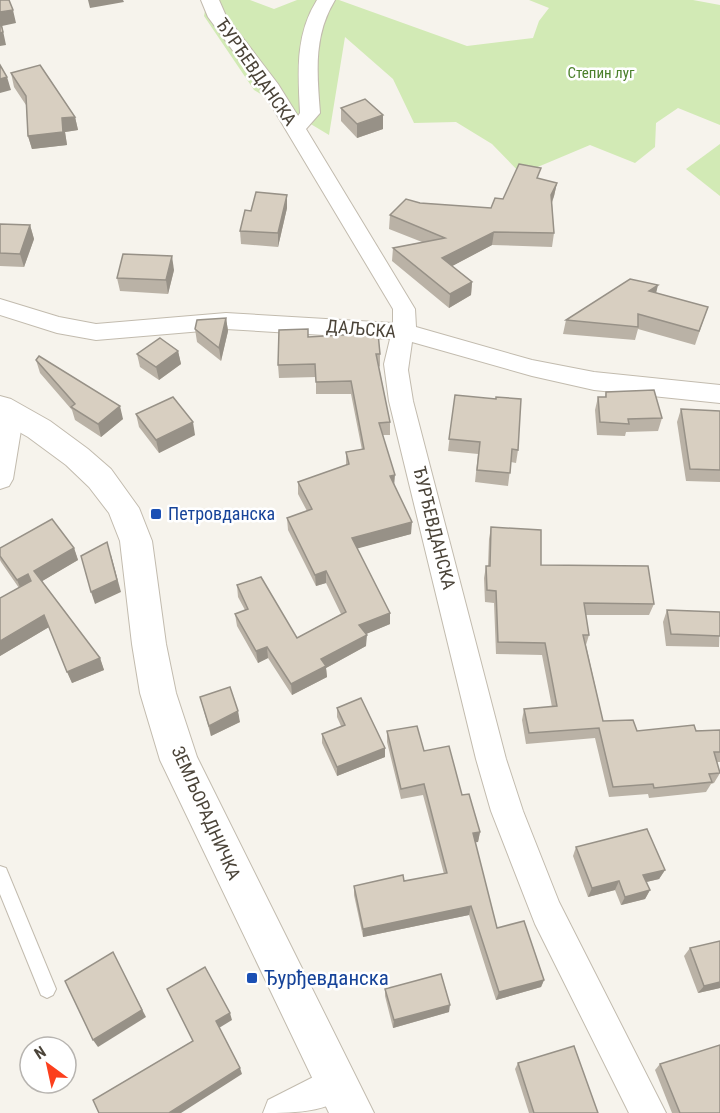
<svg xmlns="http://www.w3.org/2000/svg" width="720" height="1113" font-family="'Roboto Condensed',sans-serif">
<rect width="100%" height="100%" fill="#f6f3ec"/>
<g fill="#d2eab5">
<polygon points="207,0 250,0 274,9 297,0 339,0 467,46 533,38 539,21 549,8 529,0 693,0 720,5 720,125 678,108 656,123 655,147 635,163 590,145 521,174 492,144 456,122 414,123 393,79 345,37 329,135 254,90 204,16"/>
<polygon points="720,144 720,196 686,169"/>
</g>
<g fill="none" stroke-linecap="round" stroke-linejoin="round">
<defs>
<polygon id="service" points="0,866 6,868 56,989 53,995 47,998 41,995 0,894"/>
<g id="minor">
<path d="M201 0H219L226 16 278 84 298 116 300 113C298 72 295 35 317 0H335C313 36 317 73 320 113L306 129 415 309 416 327 532 360 594 372 720 385V403L594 390 532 376 412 342 408 370 413 401 506 759 523 811 559 902 666 1113H629L535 924 491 811 476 759 389 401 384 364 390 339 226 329 96 340 57 333 0 315V299L59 317 96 324 226 313 393 323V309L262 90 208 17Z"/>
<polygon points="15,406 24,409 27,415 22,424 13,479 9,486 0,489 0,419 6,409"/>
<path d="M337 1065 350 1070 355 1083C340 1113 295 1113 263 1113L268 1100Z"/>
</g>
<polygon id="tertiary" points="0,396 11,399 50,421 88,449 111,469 139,508 152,541 166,644 176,693 197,757 374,1113 329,1113 160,760 140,693 132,644 120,541 109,513 89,487 66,465 28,437 0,421"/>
</defs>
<use href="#service" stroke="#c2bbae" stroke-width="2"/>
<use href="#minor" stroke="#c2bbae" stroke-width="2"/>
<use href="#tertiary" stroke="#c2bbae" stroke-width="2"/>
<use href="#service" fill="#fff" fill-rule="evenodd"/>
<use href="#minor" fill="#fff" fill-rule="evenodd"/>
<use href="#tertiary" fill="#fff" fill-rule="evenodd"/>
</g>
<g fill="#bab2a6">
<polygon points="11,73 75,117 78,130 65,132 67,145 32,149 28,136 26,105 14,87"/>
<polygon points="341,108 383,129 357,138 341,121"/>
<polygon points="539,179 557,183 554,196 552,203 554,233 552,247 492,245 452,266 472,282 471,295 449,308 392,261 393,248 422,242 389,229 390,215 420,203 491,208 503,199"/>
<polygon points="287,208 278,247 241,244 240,231 251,211"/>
<polygon points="0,224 30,225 34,239 24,267 0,266"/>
<polygon points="174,270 168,294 120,291 117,278"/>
<polygon points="656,293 708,307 695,345 638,329 635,340 563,334 566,320"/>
<polygon points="226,318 228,331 221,361 197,342 195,329"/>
<polygon points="309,337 380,354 380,366 379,367 390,422 390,435 383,435 394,485 411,534 357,548 390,624 366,634 366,646 326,668 327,677 292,695 268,658 258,663 237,626 235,614 245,610 238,597 237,585 297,638 341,614 326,583 316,586 288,530 287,518 307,511 298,494 298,482 346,465 346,452 362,450 351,394 316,394 316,377 279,378 278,365"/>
<polygon points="178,351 181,364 159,380 140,367 137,354"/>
<polygon points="36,360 123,419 101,437 75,420 72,410 40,373"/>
<polygon points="606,392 662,418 658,431 626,432 625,436 597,435 595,410 598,397 605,397"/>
<polygon points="455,395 518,450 516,463 511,462 508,486 475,482 478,454 448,451"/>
<polygon points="681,409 720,411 720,482 686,481 677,422"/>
<polygon points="136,414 195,435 159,453 139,427"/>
<polygon points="491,527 541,565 654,604 649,615 586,615 589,635 586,645 603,721 637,731 720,730 720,762 717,762 720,773 714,783 711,784 706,792 649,798 648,794 609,797 595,738 526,744 522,720 524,709 552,707 542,655 496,654 494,603 485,602 484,578 486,566 488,566 489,539"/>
<polygon points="0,548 74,548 78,560 42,581 100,658 104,670 72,683 49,627 0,656 0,598 19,588 1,562 0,560"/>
<polygon points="667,610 720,612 719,647 666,646 663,622"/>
<polygon points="200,697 240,722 211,736"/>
<polygon points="337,708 385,748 385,757 337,776 322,743 322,734 341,726 337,717"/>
<polygon points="387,731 424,751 462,795 480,832 478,842 475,842 497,928 544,980 541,987 496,1000 469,915 363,937 354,895 354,886 404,881 444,874 423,795 401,799 387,742"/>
<polygon points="576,847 665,870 659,879 646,882 650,890 645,899 621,905 615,890 588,897 573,856"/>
<polygon points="690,948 720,988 698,993 684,956"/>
<polygon points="385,989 449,1012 393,1028 385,996"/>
<polygon points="518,1063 598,1113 529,1113 515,1069"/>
<polygon points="660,1064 720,1113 672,1113 655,1070"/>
</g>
<g fill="#979187">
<polygon points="88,0 123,0 124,2 90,8"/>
<polygon points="13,10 16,23 2,26 6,45 0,46 0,12"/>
<polygon points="7,77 11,90 0,93 0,79"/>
<polygon points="383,115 383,129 357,138 357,124"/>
<polygon points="75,117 78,130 65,132 67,145 32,149 28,136 62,118"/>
<polygon points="557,183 554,196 549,209 551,195"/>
<polygon points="287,195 287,208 278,247 278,233"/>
<polygon points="30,225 34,239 24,267 20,254"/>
<polygon points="494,232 492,245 441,272 442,258"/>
<polygon points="172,256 174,270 168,294 166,280"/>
<polygon points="472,282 471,295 449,308 450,294"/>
<polygon points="658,285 655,298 649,291"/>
<polygon points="226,318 228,331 221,361 219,348"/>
<polygon points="178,351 181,364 159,380 156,367"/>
<polygon points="120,406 123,419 101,437 98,424"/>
<polygon points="193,422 195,435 159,453 156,440"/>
<polygon points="395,475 394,487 390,476"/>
<polygon points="412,522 411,534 352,550 352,538"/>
<polygon points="74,548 78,560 39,583 34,571"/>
<polygon points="111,555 121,592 95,604 91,592"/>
<polygon points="326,571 326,583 316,586 315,575"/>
<polygon points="28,574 33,586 22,592 17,580"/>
<polygon points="390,613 390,624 359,637 359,625"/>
<polygon points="44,615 49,627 0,656 0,641"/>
<polygon points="367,635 366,646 326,668 327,677 292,695 291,684 321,659"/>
<polygon points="267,647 268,658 258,663 256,651"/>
<polygon points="100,658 104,670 72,683 67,672"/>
<polygon points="238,711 240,722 211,736 209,726"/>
<polygon points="385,748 385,757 337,776 337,767"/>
<polygon points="480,832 478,842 471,843 473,833"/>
<polygon points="665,870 659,879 638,884 643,875"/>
<polygon points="619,881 615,890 588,897 592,888"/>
<polygon points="650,890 645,899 621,905 625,897"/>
<polygon points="471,906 469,915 363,937 363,929"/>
<polygon points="117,960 146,1017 98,1047 93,1040"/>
<polygon points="544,980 541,987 496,1000 499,992"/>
<polygon points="720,982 720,988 698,993 704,986"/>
<polygon points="450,1005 449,1012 393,1028 394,1020"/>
<polygon points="230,1013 232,1020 219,1028 216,1021"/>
<polygon points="240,1068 242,1074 181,1113 169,1113"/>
</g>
<g fill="#d8cfc1" stroke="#979187" stroke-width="1.5">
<polygon points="0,0 9,0 13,10 0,12"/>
<polygon points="0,20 3,32 0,33"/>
<polygon points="0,65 7,77 0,79"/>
<polygon points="40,65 75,117 62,118 63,132 28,136 26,96 11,73"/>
<polygon points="365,99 383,115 357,124 341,108"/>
<polygon points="519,164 541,168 537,178 557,183 551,195 554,233 494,232 442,258 472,282 450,294 393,248 445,238 390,215 406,199 420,203 491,208 495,198 503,199"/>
<polygon points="256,192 287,195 278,233 240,231 245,210 251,211"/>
<polygon points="0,224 30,225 20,254 0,253"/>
<polygon points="123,254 172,256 166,280 117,278"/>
<polygon points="630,279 658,285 649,291 708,307 699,331 638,314 638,327 566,320"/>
<polygon points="226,318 219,348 195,329 197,320"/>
<polygon points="308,329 308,337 378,333 380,354 376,354 390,422 379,423 395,475 390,476 412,522 352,538 390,613 359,625 367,635 321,659 326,666 291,684 267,647 256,651 235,614 248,609 237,585 261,577 297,638 346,612 326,571 315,575 287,518 312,509 298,482 349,464 346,452 364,449 351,381 316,382 315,364 278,365 279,330"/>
<polygon points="160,338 178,351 156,367 137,354"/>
<polygon points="39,356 120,406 98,424 71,407 75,404 36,360"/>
<polygon points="654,390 662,418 628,419 629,424 600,422 598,397 606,397 606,392"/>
<polygon points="455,395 496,399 496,397 521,399 518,450 512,449 510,473 477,470 480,442 449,439"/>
<polygon points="173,397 193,422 156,440 136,414"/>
<polygon points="681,409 720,411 720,470 690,469"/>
<polygon points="52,519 74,548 34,571 100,658 67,672 44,615 0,641 0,598 31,581 28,574 17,580 0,556 0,548"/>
<polygon points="491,527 541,530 541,565 648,566 654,604 584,603 589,635 583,635 603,721 633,720 637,731 694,725 696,731 720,730 720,752 714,752 720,773 709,774 712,782 654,788 653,784 613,787 599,728 529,733 524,709 557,706 545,643 498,642 496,591 487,590 486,566 490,566"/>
<polygon points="107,542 117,580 91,592 81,556"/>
<polygon points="667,610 720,612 720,636 671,634"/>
<polygon points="230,687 238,711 209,726 200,697"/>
<polygon points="361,698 385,748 337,767 322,734 345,725 337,708"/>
<polygon points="417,726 424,751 449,746 462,795 469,794 480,832 473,833 497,928 524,921 544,980 499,992 471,906 363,929 354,886 403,875 404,881 447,873 424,784 401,789 387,731"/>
<polygon points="647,829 665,870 643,875 650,890 625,897 619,881 592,888 576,847"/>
<polygon points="720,941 720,982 704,986 690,948"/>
<polygon points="113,952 142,1010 93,1040 65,981"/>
<polygon points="205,967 230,1013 216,1021 240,1068 169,1113 99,1113 93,1100 193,1041 167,989"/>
<polygon points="441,974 450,1005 394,1020 385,989"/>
<polygon points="720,1045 720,1113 680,1113 660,1064"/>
<polygon points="574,1046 598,1113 534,1113 518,1063"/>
</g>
<g fill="#1a4fb4" stroke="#fff" stroke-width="2">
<rect x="150" y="508" width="12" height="12" rx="3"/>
<rect x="246" y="972" width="12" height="12" rx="3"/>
</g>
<g text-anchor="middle" stroke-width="5" stroke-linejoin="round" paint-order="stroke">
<g font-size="15" fill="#4a7f2a" stroke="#fff">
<text x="601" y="78">Степин луг</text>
</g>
<g font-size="18" fill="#4b4439" stroke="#fff">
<text transform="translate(256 72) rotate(55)" y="6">ЂУРЂЕВДАНСКА</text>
<text transform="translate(361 329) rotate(5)" y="6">ДАЉСКА</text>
<text transform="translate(434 528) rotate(76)" y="6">ЂУРЂЕВДАНСКА</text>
<text transform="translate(206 813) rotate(66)" y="6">ЗЕМЉОРАДНИЧКА</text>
</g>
<g font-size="18" fill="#164399" stroke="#fff" text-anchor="start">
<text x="168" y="520">Петровданска</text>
</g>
<g font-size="21" fill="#164399" stroke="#fff" text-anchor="start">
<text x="264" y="985">Ђурђевданска</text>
</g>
</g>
<g transform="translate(48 1065) rotate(327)"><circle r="28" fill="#ffffff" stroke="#b7b4b0" stroke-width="1.5"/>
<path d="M0-4.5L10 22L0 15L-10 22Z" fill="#fc3f1d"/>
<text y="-9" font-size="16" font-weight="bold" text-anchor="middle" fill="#4b4439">N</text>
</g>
</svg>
